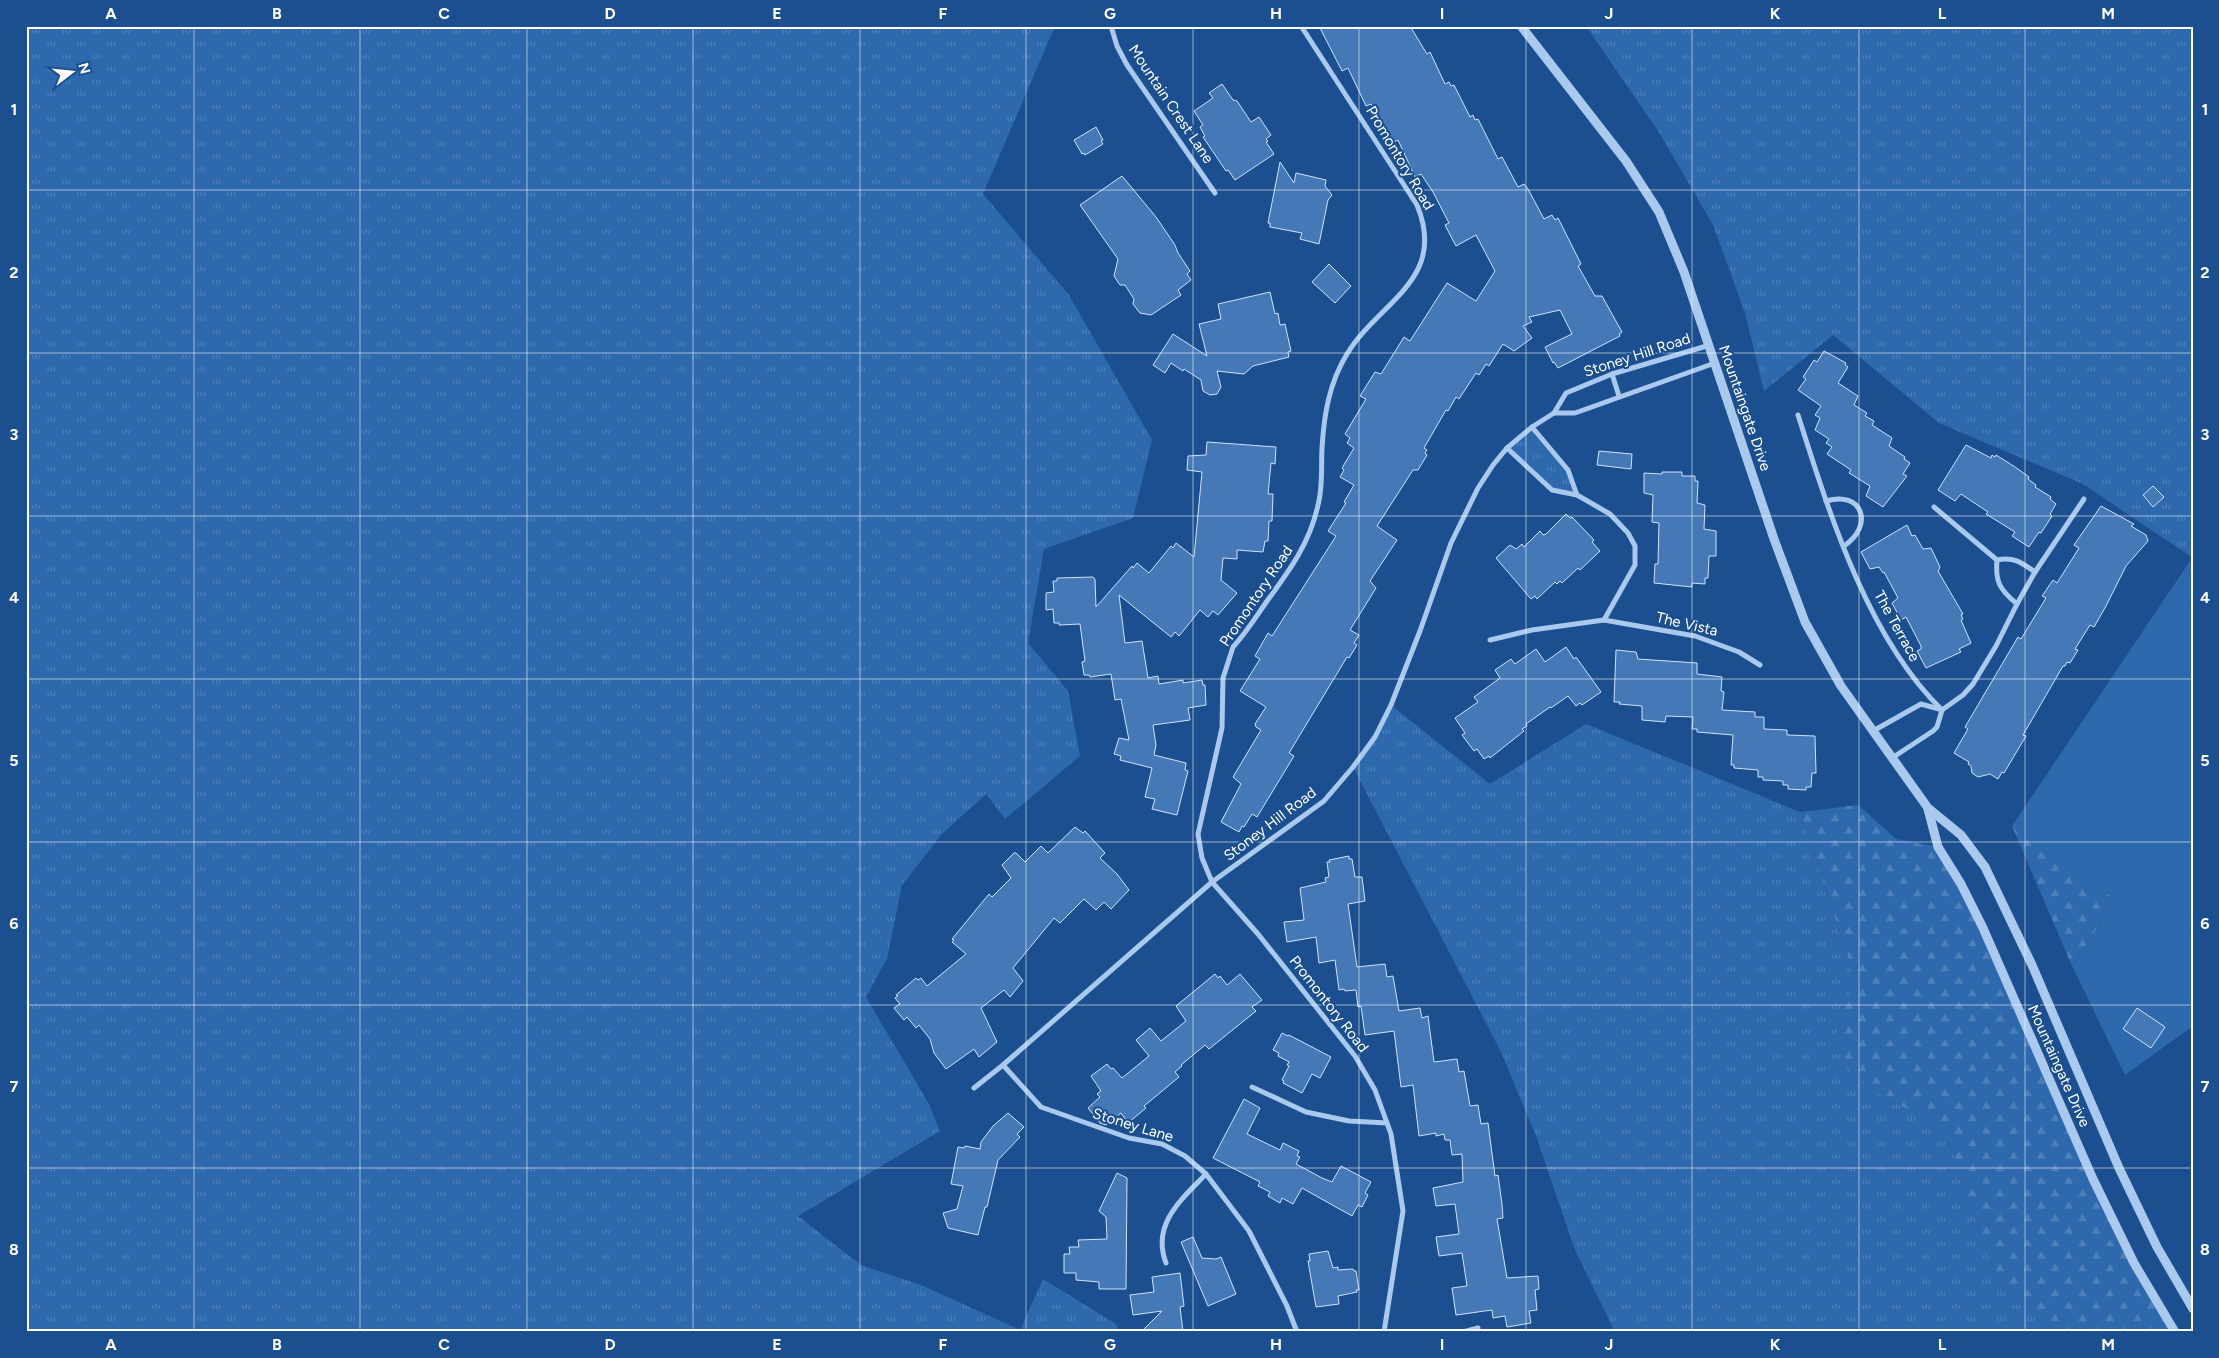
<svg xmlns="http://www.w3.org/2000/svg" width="2219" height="1358" font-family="Figtree,sans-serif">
<defs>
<pattern id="grass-tufts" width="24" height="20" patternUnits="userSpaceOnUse" patternTransform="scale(1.25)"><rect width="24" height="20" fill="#2e69ad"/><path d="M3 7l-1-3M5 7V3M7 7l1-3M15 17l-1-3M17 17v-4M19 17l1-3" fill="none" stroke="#4d80b9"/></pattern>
<pattern id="forest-firs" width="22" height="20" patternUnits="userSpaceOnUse" patternTransform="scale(1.25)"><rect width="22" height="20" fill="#2e69ad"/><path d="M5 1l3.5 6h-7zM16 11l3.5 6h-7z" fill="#4d80b9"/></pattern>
</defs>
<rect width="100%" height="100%" fill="#1b4f8f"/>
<g fill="url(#grass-tufts)">
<polygon points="26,26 1055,26 983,194 1069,295 1152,440 1133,518 1044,549 1028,643 1068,691 1080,756 1005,819 986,794 942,834 902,885 887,959 866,997 929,1104 940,1131 798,1216 861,1265 921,1285 1020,1330 1043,1279 1116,1324 1119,1332 26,1332"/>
<polygon points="1586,26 2193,26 2193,558 2083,484 1939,423 1833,335 1764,391 1745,313 1713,225 1660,134"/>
<polygon points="1532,427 1568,470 1577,495 1552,490 1507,448"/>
<polygon points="1391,705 1490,784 1586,724 1800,812 1854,976 1851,993 1842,1009 1884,1098 1916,1113 1950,1144 1998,1282 2052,1332 1615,1332 1575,1250 1536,1136 1501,1052 1353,767 1367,749"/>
</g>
<g fill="url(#forest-firs)">
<polygon points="1858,805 1896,839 1938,847 1961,884 2093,1179 2175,1332 2052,1332 1998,1282 1950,1144 1916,1113 1884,1098 1853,1074 1840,1054 1838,1031 1842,1009 1851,993 1854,976 1800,812"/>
<polygon points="2012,826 2116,900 2072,966"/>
</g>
<polygon fill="#2e69ad" points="2192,558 2193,1026 2125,1075 2072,966 2116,900 2012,826"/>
<g fill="#4478b7" stroke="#cfe3fa">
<polygon points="1319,26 1410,26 1427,54 1430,52 1445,84 1449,82 1451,86 1454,85 1470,117 1473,115 1475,120 1478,119 1498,159 1502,157 1518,187 1524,184 1528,189 1544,219 1552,215 1555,220 1558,218 1581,264 1578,266 1595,296 1602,296 1622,332 1619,334 1620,336 1558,368 1554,362 1553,363 1545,347 1572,334 1560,310 1529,317 1532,322 1523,326 1532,338 1514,351 1503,344 1489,366 1486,364 1479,375 1476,373 1459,399 1456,397 1448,411 1446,410 1424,448 1427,450 1425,453 1427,455 1418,470 1413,470 1377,526 1397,540 1370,581 1376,588 1350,630 1359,635 1354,643 1357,645 1349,658 1347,657 1289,753 1294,756 1257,817 1252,814 1244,827 1242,826 1239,832 1221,822 1241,784 1233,777 1261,730 1256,727 1255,724 1266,707 1240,691 1260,659 1255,656 1268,633 1272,636 1336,536 1328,531 1346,503 1344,502 1354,485 1340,477 1344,470 1342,468 1354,448 1347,443 1350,438 1345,434 1366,399 1360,396 1375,372 1381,374 1404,337 1410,341 1447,283 1476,301 1495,271 1476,235 1456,246 1445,225 1449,223 1433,192 1421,174 1415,177 1398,140 1392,143 1371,104 1366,106 1348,68 1342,71"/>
<polygon points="1222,84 1233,100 1237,101 1251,122 1259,117 1271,135 1266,139 1268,141 1266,142 1274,154 1235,180 1228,170 1226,171 1203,137 1205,136 1200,127 1203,125 1194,111 1213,98 1209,93"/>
<polygon points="1096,127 1103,140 1101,141 1103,144 1085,155 1084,153 1082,154 1074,140"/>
<polygon points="1280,162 1294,183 1296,173 1326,180 1325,186 1332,195 1328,200 1319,244 1300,239 1302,233 1270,227 1270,223 1268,223"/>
<polygon points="1122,176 1156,217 1175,245 1178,253 1190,271 1187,274 1191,280 1178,290 1181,295 1151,315 1140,313 1133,304 1134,299 1125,285 1120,285 1114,276 1118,259 1080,205"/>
<polygon points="1329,264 1351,286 1335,303 1312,282"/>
<polygon points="1270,292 1275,314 1278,313 1280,325 1285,324 1291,351 1288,352 1289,357 1253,366 1244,374 1217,371 1221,387 1217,394 1210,395 1203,391 1201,380 1184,369 1183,371 1171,363 1165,373 1153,365 1173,334 1207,356 1199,324 1221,319 1218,304"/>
<polygon points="1824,351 1846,363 1845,365 1848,367 1838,383 1858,396 1854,405 1867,413 1865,416 1874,421 1872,425 1892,438 1889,446 1905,457 1904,459 1910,463 1903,474 1907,476 1883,507 1866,496 1870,486 1849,473 1851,470 1827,454 1832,447 1826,443 1829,439 1815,430 1820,418 1815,415 1821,406 1798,390 1806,379 1803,377 1814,360 1817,362"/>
<polygon points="1207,442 1276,447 1275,464 1271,463 1268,494 1273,494 1272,521 1269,521 1268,541 1265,541 1263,552 1237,550 1237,559 1223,558 1221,580 1237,593 1218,615 1213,611 1208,617 1200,610 1179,636 1175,632 1171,637 1119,595 1125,643 1142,641 1148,678 1158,676 1159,684 1183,680 1183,683 1202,680 1203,685 1205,685 1206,705 1188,708 1190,720 1153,725 1156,745 1154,755 1186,763 1185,770 1188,771 1177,815 1152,809 1155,799 1145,797 1152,768 1120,760 1121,756 1114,754 1119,738 1129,740 1121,699 1115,700 1111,674 1090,677 1089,675 1084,675 1082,662 1085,661 1080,624 1059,625 1059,623 1054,623 1053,609 1046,610 1046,593 1054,592 1053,581 1057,581 1057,578 1093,577 1095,579 1096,607 1132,566 1133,568 1137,563 1149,573 1171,546 1173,548 1176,543 1194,557 1202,472 1187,470 1188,456 1206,455"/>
<polygon points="1966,445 1991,458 1992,455 1995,457 1996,455 2015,467 2029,477 2028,479 2036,485 2035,487 2051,497 2050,499 2056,504 2050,514 2052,516 2041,533 2039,532 2029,547 2012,536 2015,532 1986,514 1988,512 1961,494 1955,501 1938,490"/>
<polygon points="1599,451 1632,454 1631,469 1597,465"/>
<polygon points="1662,472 1682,472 1682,476 1695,476 1695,481 1698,481 1697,503 1705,505 1704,529 1716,531 1716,556 1709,556 1708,578 1705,578 1705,584 1692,583 1692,587 1654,583 1655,564 1658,564 1659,523 1652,522 1653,495 1644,493 1644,473 1662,474"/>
<polygon points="2153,486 2164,497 2153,507 2143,495"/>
<polygon points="2101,506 2134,524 2131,526 2146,535 2148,541 2126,566 2106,606 2094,627 2090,625 2075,649 2078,650 2070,663 2067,662 2065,666 2063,666 2023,735 2026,736 2004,773 2002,772 1998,779 1990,774 1978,777 1972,773 1971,766 1968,764 1969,762 1954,753 1968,729 1965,727 2018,637 2021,639 2046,598 2042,596 2053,580 2057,583 2079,548 2074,545"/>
<polygon points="1566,514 1570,518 1572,517 1594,540 1592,542 1600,551 1580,570 1578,568 1562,583 1560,581 1557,584 1555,582 1537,599 1535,596 1531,599 1496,558 1510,545 1516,549 1522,544 1524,547 1540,531 1543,535 1546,534"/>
<polygon points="1907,525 1912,536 1915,535 1923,549 1931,548 1940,567 1938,571 1963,614 1961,615 1963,619 1961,620 1971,643 1959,649 1961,652 1926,668 1917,651 1921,649 1921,646 1906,617 1901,620 1892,603 1898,598 1884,572 1883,573 1879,567 1870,569 1861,552"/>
<polygon points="1566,647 1574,659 1576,657 1601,692 1582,705 1580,703 1576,706 1568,696 1551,708 1550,707 1526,724 1527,726 1522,729 1524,731 1490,758 1489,756 1484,759 1477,749 1474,751 1462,735 1465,733 1455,718 1478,702 1474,697 1500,678 1495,670 1511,659 1515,664 1536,649 1545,662"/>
<polygon points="1616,650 1636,652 1638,659 1697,663 1697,674 1722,677 1721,691 1724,692 1722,710 1755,712 1755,717 1764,717 1764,729 1787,730 1787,735 1815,736 1816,773 1812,773 1811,787 1806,787 1806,790 1788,789 1788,785 1783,785 1783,781 1763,780 1763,777 1758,777 1758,770 1734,768 1734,765 1731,765 1733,735 1697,732 1697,729 1692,729 1693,717 1666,716 1665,722 1642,720 1642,706 1619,704 1620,702 1614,702"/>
<polygon points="1075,827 1083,833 1085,831 1105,853 1100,858 1117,874 1129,890 1111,909 1104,902 1096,910 1084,899 1060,923 1054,918 1013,968 1023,981 1010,997 1004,990 981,1008 997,1042 979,1057 974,1049 946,1069 934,1053 930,1039 919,1025 916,1028 907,1017 904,1020 894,1008 900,1004 895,998 898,996 896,995 916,978 918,980 921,978 927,986 966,954 952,942 954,940 952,939 989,894 992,897 1011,878 1002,865 1014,853 1016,853 1025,862 1041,846 1048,853"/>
<polygon points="1349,856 1349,859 1352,859 1355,877 1362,877 1365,901 1348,904 1357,967 1385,964 1387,977 1393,976 1399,1011 1420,1008 1422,1018 1428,1016 1434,1062 1457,1059 1459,1072 1464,1071 1470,1106 1478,1105 1481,1124 1488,1123 1495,1176 1498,1175 1502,1204 1503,1218 1497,1219 1507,1278 1538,1276 1539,1289 1535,1290 1537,1310 1529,1311 1531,1323 1507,1327 1505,1316 1493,1318 1492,1310 1456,1315 1452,1288 1467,1286 1462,1253 1439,1256 1436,1237 1459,1234 1455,1204 1436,1206 1433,1188 1463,1182 1462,1154 1452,1155 1450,1140 1445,1140 1444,1134 1436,1136 1436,1133 1419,1136 1413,1085 1401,1087 1394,1031 1365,1035 1361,1006 1358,1007 1356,990 1345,991 1344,989 1339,990 1335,960 1319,963 1316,937 1287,942 1284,922 1304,920 1300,888 1326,882 1325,878 1329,877 1327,862 1330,862 1329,860"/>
<polygon points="1215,974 1218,978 1220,976 1227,985 1240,974 1262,1000 1252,1007 1256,1011 1209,1049 1205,1045 1181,1065 1182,1066 1175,1072 1179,1077 1144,1106 1146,1108 1128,1123 1121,1113 1106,1125 1100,1123 1088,1108 1100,1097 1097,1094 1101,1091 1091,1076 1107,1064 1111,1069 1113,1068 1122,1078 1149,1056 1136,1040 1150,1028 1161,1041 1186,1021 1176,1006"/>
<polygon points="2137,1008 2165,1027 2151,1048 2123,1029"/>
<polygon points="1282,1033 1288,1036 1289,1035 1331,1057 1320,1078 1312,1074 1302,1093 1283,1083 1284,1081 1282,1080 1289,1066 1287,1065 1289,1062 1278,1056 1279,1053 1273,1050"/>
<polygon points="1244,1099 1260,1108 1247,1134 1280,1150 1283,1143 1299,1151 1297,1156 1300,1157 1296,1164 1322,1178 1332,1182 1341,1166 1371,1182 1365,1193 1368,1195 1362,1207 1358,1205 1352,1216 1302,1188 1293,1204 1282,1198 1280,1203 1268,1196 1270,1192 1258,1186 1260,1182 1213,1158"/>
<polygon points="1008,1113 1024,1127 1017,1134 1020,1137 998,1160 987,1207 985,1207 978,1235 948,1228 943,1213 957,1209 963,1186 951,1184 958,1147 964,1148 965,1146 980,1149 981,1142 993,1126"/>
<polygon points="1117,1173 1127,1178 1126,1289 1099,1289 1099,1282 1076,1280 1076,1273 1064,1273 1064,1254 1070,1254 1069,1247 1079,1247 1078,1240 1107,1239 1106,1217 1099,1211"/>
<polygon points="1193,1237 1202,1258 1216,1259 1221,1257 1236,1294 1208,1306 1181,1242"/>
<polygon points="1328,1251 1333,1268 1338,1267 1338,1270 1353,1269 1354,1271 1356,1271 1359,1290 1356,1290 1357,1292 1338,1296 1339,1304 1316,1307 1308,1261 1310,1261 1309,1254"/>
<polygon points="1180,1273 1184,1306 1180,1307 1183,1332 1141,1332 1162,1311 1133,1315 1130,1295 1154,1292 1152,1277"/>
</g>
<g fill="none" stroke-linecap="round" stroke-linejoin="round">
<g stroke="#a9c9ee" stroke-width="5">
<polyline points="1111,26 1117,46 1127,65 1215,193"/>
<path d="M1301 26 1417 205C1448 280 1379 301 1347 354 1329 383 1324 415 1322 448 1321 467 1323 487 1318 505 1310 543 1289 571 1267 601 1256 617 1246 633 1233 647L1223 678 1222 728 1198 834 1202 858 1212 882 1258 934 1355 1056 1375 1090 1391 1134 1403 1211 1384 1332"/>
<polyline points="1612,374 1619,396"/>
<polyline points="1554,413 1575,413 1715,363"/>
<path d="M1798 415C1829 512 1867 637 1942 710"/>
<polyline points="1532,427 1568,470 1577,495"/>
<polyline points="1507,448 1552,490 1577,495 1610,514 1628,533 1635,546 1635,565 1604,620"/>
<path d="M1826 501C1862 490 1875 525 1844 546"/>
<path d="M1934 507 1997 560C1995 582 2000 590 2017 604"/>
<path d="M1997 560C2014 556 2022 563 2035 572"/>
<polyline points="1490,640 1532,630 1604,620 1695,636 1739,652 1760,665"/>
<polyline points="1873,731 1921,704 1939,709"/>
<polyline points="1892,758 1933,731 1937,727 1942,710 1963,695 1973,684 1996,646 2017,604 2035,572 2084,499"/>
<polyline points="1003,1065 1041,1107 1129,1138 1162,1144 1185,1156 1206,1174 1249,1231 1287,1306 1297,1332"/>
<polyline points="1252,1087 1306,1112 1349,1121 1387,1123"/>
<polyline points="974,1088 1003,1065 1212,882 1324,801 1353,767 1375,737 1391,705 1420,631 1451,543 1478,488 1493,465 1507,448 1532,427 1554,413 1566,393 1612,374 1710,345"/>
<path d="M1166 1263C1151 1224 1182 1199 1206 1174"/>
<polyline points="1463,1332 1478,1328"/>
</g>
<g stroke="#a9c9ee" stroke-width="9">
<polyline points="1521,26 1626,161 1659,212 1684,272 1774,539 1805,622 1841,686 1928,808 1961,835 1985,867 2032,965 2119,1168 2157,1247 2193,1309"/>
<polyline points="1928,809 1938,847 1961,884 1983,928 2093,1179 2134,1263 2175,1332"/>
</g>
</g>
<path fill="none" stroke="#fff" stroke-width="1" stroke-opacity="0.55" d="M194 26V1332M360 26V1332M527 26V1332M693 26V1332M860 26V1332M1026 26V1332M1193 26V1332M1359 26V1332M1526 26V1332M1692 26V1332M1859 26V1332M2025 26V1332M26 190H2193M26 353H2193M26 516H2193M26 679H2193M26 842H2193M26 1005H2193M26 1168H2193"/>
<g text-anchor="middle" stroke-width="4" stroke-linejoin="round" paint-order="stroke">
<g font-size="15" fill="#fff" stroke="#1b4f8f">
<text transform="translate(1171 104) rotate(56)" y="5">Mountain Crest Lane</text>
<text transform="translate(1400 158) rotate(59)" y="5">Promontory Road</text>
<text transform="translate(1637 355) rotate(-18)" y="5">Stoney Hill Road</text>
<text transform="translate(1745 408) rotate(71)" y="5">Mountaingate Drive</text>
<text transform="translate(1256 596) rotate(-56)" y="5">Promontory Road</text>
<text transform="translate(1687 624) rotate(13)" y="5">The Vista</text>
<text transform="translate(1897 626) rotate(61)" y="5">The Terrace</text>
<text transform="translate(1270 824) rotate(-37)" y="5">Stoney Hill Road</text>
<text transform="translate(1329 1004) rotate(52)" y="5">Promontory Road</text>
<text transform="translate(2059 1066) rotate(66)" y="5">Mountaingate Drive</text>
<text transform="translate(1133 1125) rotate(17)" y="5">Stoney Lane</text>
</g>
</g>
<rect width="2219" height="1358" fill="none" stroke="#1b4f8f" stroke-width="55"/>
<g transform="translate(72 72) rotate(74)" stroke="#1b4f8f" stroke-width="4" paint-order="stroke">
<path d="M0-4L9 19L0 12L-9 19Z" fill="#ffffff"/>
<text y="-8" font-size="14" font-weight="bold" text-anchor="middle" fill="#ffffff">N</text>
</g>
<rect x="28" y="28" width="2164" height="1302" fill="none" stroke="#fff" stroke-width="2"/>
<g font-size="16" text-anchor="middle" font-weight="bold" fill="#fff">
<text x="111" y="19">A</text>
<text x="277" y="19">B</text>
<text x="444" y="19">C</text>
<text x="610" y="19">D</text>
<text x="777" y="19">E</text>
<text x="943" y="19">F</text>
<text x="1110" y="19">G</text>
<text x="1276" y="19">H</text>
<text x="1442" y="19">I</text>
<text x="1609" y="19">J</text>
<text x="1775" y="19">K</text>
<text x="1942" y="19">L</text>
<text x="2108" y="19">M</text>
<text x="14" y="115">1</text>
<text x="2205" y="115">1</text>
<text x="14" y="278">2</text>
<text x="2205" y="278">2</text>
<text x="14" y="440">3</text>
<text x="2205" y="440">3</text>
<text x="14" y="603">4</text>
<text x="2205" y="603">4</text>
<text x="14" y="766">5</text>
<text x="2205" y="766">5</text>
<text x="14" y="929">6</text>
<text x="2205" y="929">6</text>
<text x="14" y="1092">7</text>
<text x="2205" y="1092">7</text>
<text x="14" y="1255">8</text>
<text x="2205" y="1255">8</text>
<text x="111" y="1350">A</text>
<text x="277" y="1350">B</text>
<text x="444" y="1350">C</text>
<text x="610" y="1350">D</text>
<text x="777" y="1350">E</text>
<text x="943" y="1350">F</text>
<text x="1110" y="1350">G</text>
<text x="1276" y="1350">H</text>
<text x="1442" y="1350">I</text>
<text x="1609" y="1350">J</text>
<text x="1775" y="1350">K</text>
<text x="1942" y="1350">L</text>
<text x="2108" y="1350">M</text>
</g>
</svg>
